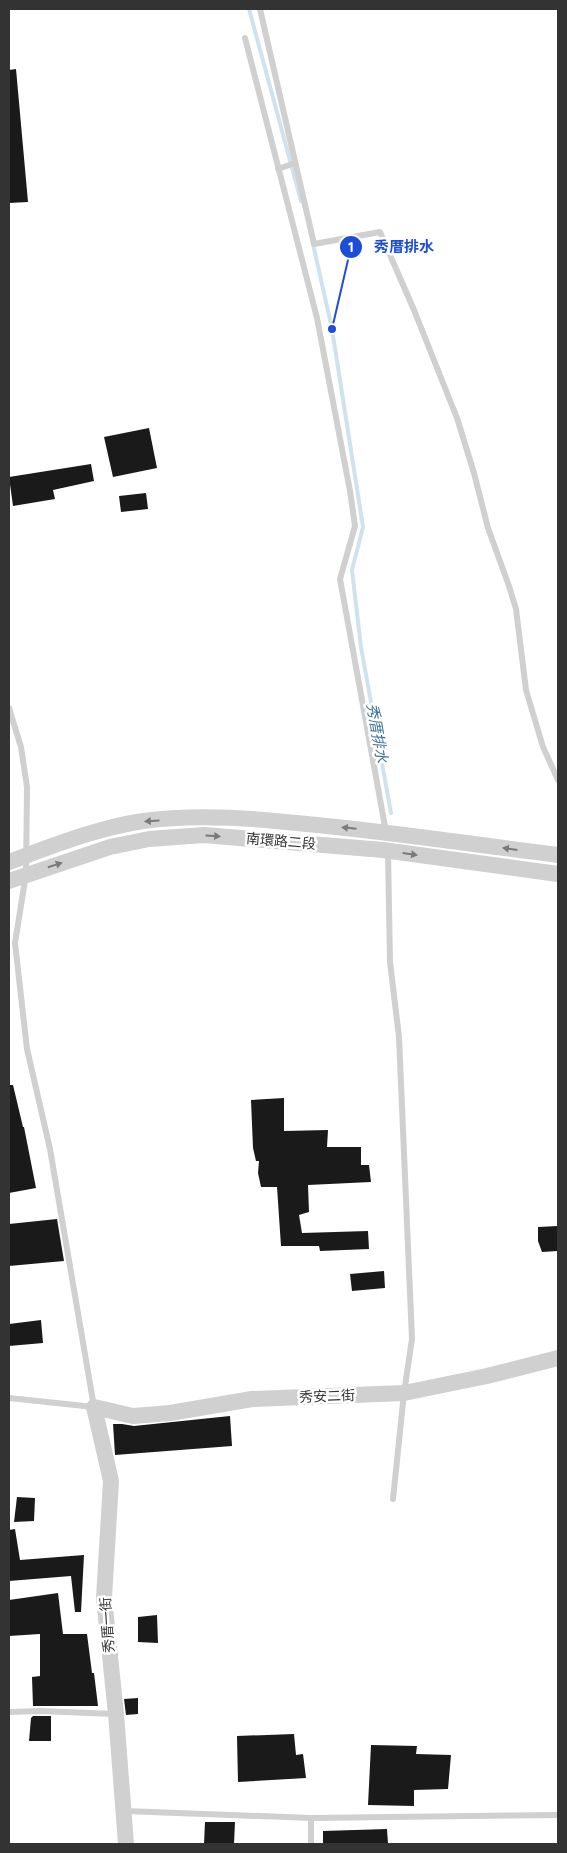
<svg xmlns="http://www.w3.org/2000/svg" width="567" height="1853" font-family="Quicksand,'Noto Sans TC',sans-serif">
<rect width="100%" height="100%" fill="#fff"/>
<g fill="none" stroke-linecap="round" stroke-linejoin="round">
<g stroke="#cfe2ee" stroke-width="4">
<polyline points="249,9 301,201"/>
<polyline points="313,244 332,329 363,527 352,570 361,647 391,813"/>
</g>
</g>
<g fill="#1a1a1a">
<polygon points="16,69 28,202 9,203 9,70"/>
<polygon points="149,428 157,468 113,477 104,437"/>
<polygon points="91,464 94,481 53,490 55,499 13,506 9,477"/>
<polygon points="146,493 148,509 121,512 119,496"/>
<polygon points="9,1085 13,1085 23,1127 24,1127 36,1188 9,1193"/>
<polygon points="284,1098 284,1131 328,1130 327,1147 361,1147 361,1165 369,1165 371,1182 308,1185 309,1212 299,1215 302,1233 368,1231 369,1249 320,1251 319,1246 281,1246 277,1187 261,1187 258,1173 259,1161 256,1161 253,1148 251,1100"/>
<polygon points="57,1219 64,1261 9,1266 9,1224"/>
<polygon points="558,1226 558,1251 542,1252 538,1241 538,1227"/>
<polygon points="384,1271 385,1288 352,1291 350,1274"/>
<polygon points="41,1320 43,1343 9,1346 9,1324"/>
<polygon points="230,1416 232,1446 115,1455 113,1424 122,1424 134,1426"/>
<polygon points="17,1497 35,1498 34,1521 14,1522"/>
<polygon points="15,1529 20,1560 84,1555 81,1612 75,1612 71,1576 9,1581 9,1530"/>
<polygon points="58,1593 63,1634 87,1634 92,1673 94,1673 98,1706 33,1706 32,1677 40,1676 40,1634 9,1636 9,1600"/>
<polygon points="157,1615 158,1643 138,1642 138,1617"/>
<polygon points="138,1698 138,1714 126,1715 124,1699"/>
<polygon points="33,1716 51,1716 51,1741 29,1741 31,1718"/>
<polygon points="294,1734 296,1755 303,1754 306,1778 238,1782 237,1736"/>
<polygon points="371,1745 417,1746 416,1754 451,1755 448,1789 414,1790 414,1806 368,1805"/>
<polygon points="205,1822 235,1822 234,1844 204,1844"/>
<polygon points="387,1829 388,1844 323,1844 323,1831"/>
</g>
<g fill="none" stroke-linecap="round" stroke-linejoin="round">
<g stroke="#d0d0d0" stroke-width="6">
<polyline points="260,9 314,244 380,232 414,310 457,418 474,473 488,528 509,586 516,609 526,690 543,747 558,780"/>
<polyline points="245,38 317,318 350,491 355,526 340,579 386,832"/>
<polyline points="278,169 295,163"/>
<polyline points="9,708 21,747 27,787 26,874 15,943 27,1049 50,1149 94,1407 9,1398"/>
<polyline points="388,852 390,962 399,1037 412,1339 404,1393 393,1499"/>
<polyline points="9,1712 40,1711 115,1714"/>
<polyline points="125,1811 311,1818 558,1815"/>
<polyline points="311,1818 311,1844"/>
</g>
<g stroke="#d0d0d0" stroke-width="16">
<path d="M9 862C52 846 97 828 143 821 200 813 260 819 317 825 398 833 478 845 558 855"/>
<polyline points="9,881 110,847 149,839 204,835 383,850 558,874"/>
<polyline points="126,1844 116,1714 104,1598 111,1481 94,1407 133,1416 170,1413 252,1399 404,1393 487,1376 558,1358"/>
</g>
</g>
<defs><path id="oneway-solid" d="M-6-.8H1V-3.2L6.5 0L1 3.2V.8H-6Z" transform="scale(1.25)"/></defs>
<g fill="#7a7a7a">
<use href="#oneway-solid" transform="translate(152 821) rotate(176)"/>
<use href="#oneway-solid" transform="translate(349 828) rotate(-174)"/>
<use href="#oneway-solid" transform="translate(213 836) rotate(4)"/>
<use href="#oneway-solid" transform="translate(510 849) rotate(-172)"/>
<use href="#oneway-solid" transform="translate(410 854) rotate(8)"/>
<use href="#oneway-solid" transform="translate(55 865) rotate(-18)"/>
</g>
<g text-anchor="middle" stroke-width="5" stroke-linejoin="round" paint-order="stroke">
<g font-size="14" fill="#333" stroke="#fff">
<text transform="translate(281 841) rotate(5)" y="5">南環路二段</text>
<text transform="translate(327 1396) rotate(-2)" y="5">秀安二街</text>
<text transform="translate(107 1625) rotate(-94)" y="5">秀厝一街</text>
</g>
<g font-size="15" font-style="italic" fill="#3f7597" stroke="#fff">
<text transform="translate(377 733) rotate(80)" y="5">秀厝排水</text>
</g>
</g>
<path fill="none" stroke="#1d4ed8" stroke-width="2" d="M332 329L351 247"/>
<g fill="#1d4ed8" stroke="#fff" stroke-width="2">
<circle cx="332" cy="329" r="5"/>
<circle cx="351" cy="247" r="12"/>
</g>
<g font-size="15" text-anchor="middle" font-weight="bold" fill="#fff">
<text x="351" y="252">1</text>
</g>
<g font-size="15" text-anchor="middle" font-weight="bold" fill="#1d4ed8" stroke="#fff" stroke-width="5" stroke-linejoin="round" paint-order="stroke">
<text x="404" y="252">秀厝排水</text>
</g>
<rect width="567" height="1853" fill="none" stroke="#333333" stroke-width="20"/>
</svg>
